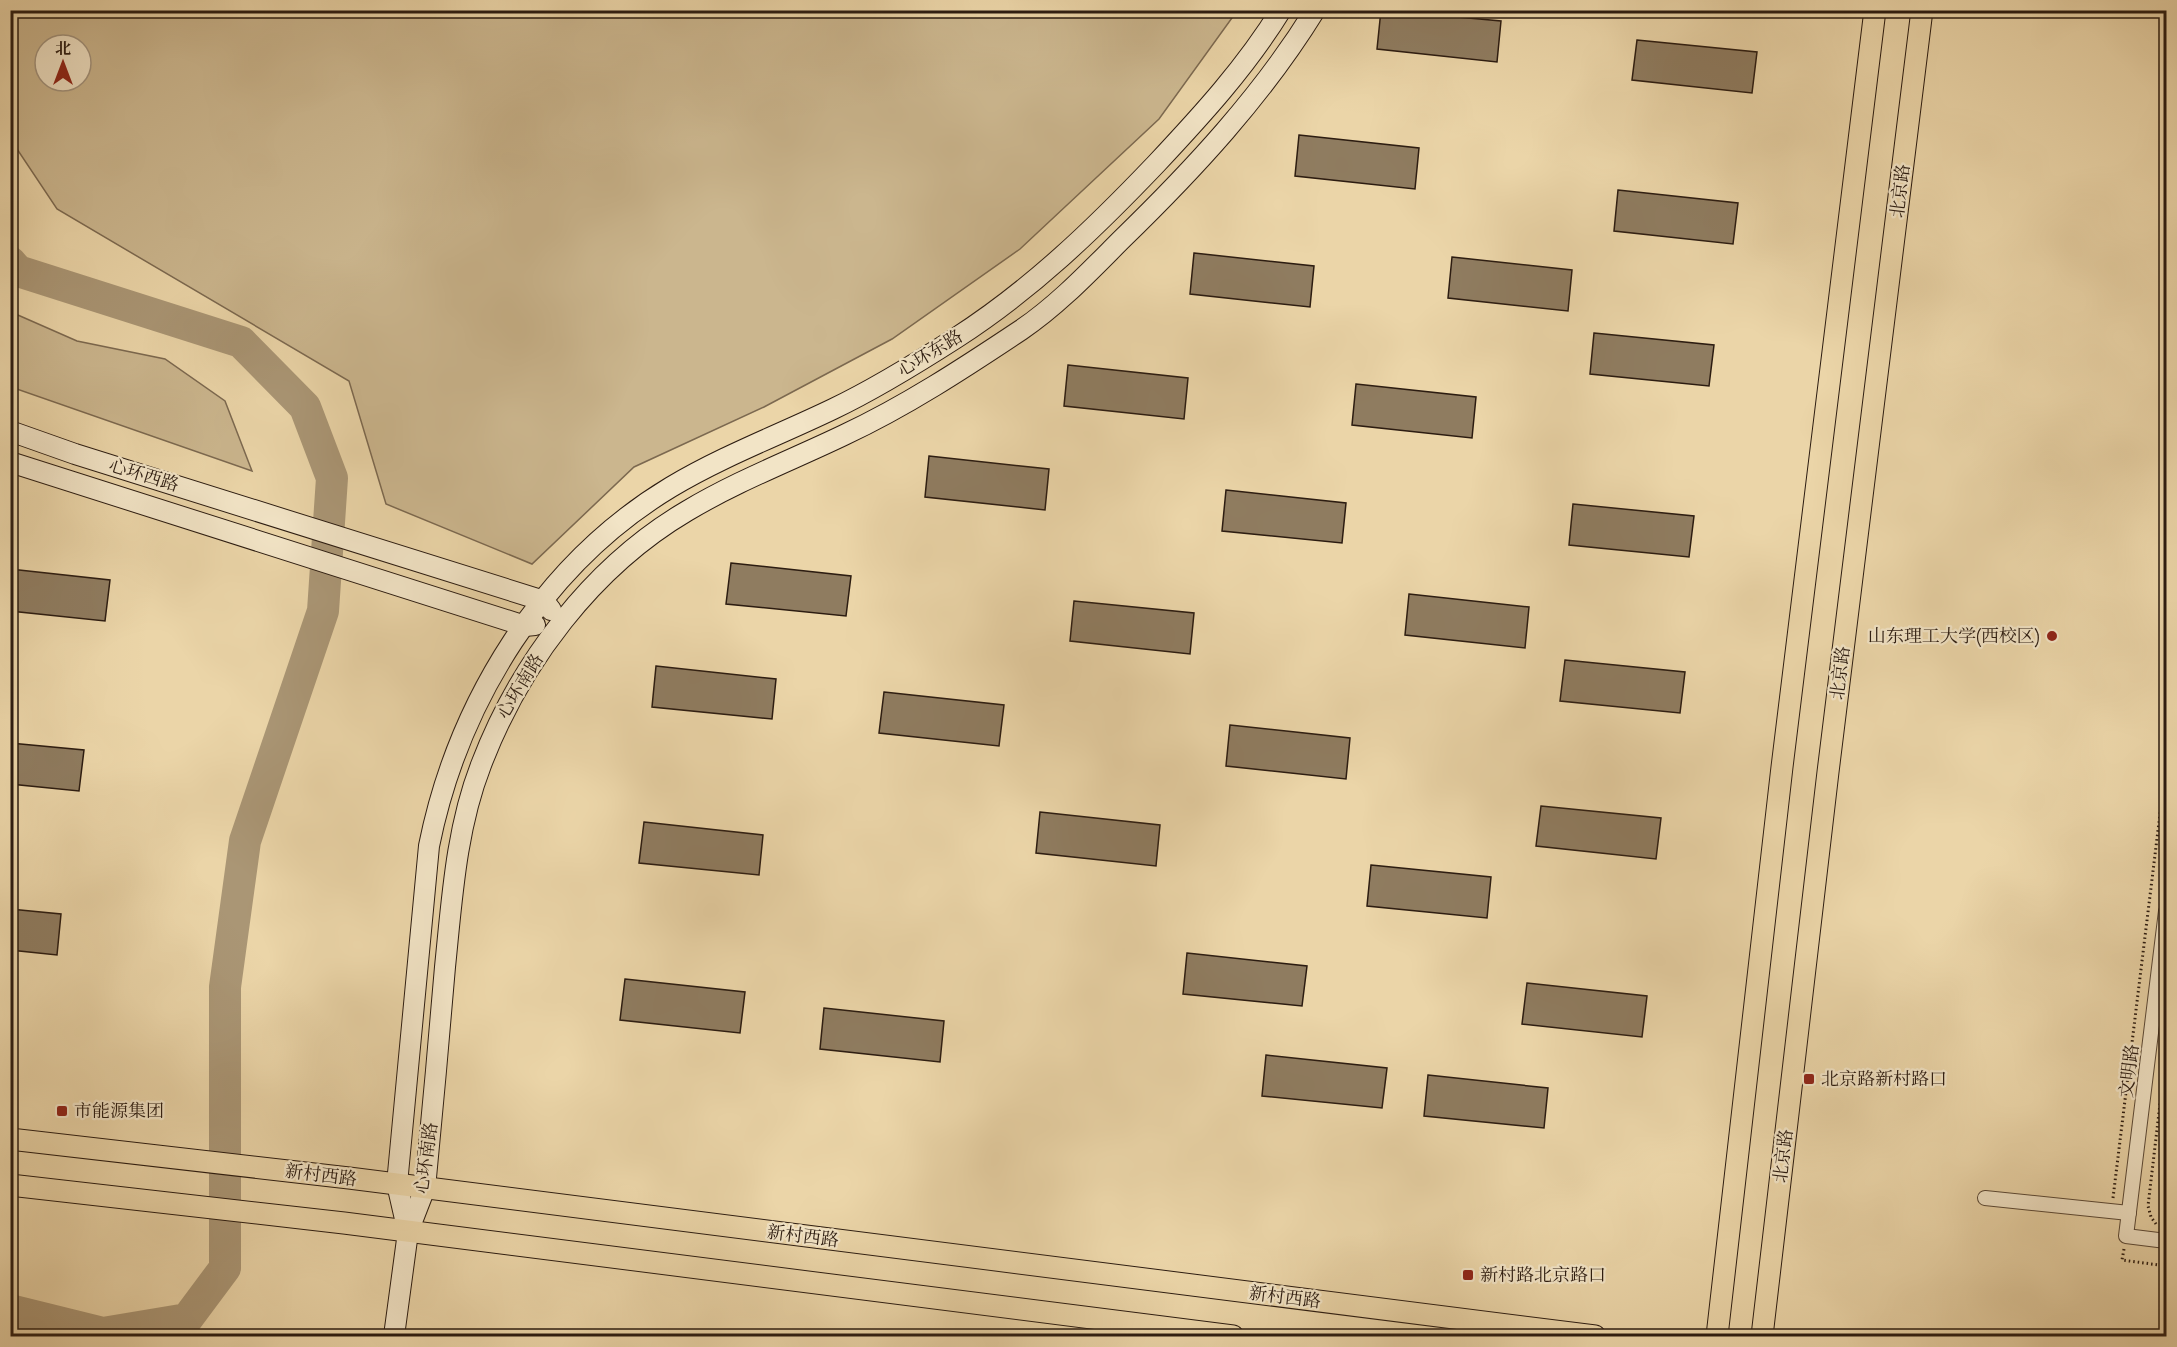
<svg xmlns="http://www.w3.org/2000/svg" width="2177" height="1347" font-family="'IM FELL Great Primer','Noto Serif SC',serif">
<rect width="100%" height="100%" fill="#ebd5a8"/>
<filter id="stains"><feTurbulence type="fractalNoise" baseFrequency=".00333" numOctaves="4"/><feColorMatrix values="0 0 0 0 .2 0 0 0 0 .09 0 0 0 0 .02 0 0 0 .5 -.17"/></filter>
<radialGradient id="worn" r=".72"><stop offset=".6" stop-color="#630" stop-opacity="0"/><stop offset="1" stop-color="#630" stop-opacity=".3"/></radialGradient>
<g fill="#cbb68e" stroke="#7c6950" stroke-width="1.5" fill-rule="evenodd">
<path d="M10 11 11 10 1237 11 1159 119 1020 249 892 339 764 407 634 467 532 564 386 504 349 381 57 209 11 140ZM45 45H81V81H45Z"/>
<polygon points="11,312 77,341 165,359 225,401 252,471 11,387"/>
</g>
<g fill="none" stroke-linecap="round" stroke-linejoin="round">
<polyline stroke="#aa9675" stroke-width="32" points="10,262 18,271 241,342 305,407 332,478 323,611 245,841 225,987 225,1268 187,1319 103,1333 10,1310"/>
</g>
<g fill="#8f7c60" stroke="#2c1c11" stroke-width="1.5">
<polygon points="1381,10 1501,21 1497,62 1377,49"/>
<polygon points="1637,40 1757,52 1752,93 1632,80"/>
<polygon points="1299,135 1419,148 1415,189 1295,176"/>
<polygon points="1618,190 1738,203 1733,244 1614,231"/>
<polygon points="1194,253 1314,266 1310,307 1190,294"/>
<polygon points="1452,257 1572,270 1568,311 1448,298"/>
<polygon points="1594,333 1714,345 1709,386 1590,374"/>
<polygon points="1068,365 1188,378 1184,419 1064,406"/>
<polygon points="1356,384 1476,397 1472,438 1352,425"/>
<polygon points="929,456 1049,469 1045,510 925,497"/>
<polygon points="1226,490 1346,503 1342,543 1222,531"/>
<polygon points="1573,504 1694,516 1689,557 1569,545"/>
<polygon points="731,563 851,576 846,616 726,604"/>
<polygon points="10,569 110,580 105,621 10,611"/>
<polygon points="1409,594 1529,607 1525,648 1405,635"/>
<polygon points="1074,601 1194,613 1190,654 1070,641"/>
<polygon points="1565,660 1685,672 1680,713 1560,701"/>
<polygon points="656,666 776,679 772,719 652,707"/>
<polygon points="884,692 1004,705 999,746 879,733"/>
<polygon points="1230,725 1350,738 1346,779 1226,766"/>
<polygon points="10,743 84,750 79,791 10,784"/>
<polygon points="1541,806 1661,818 1656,859 1536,846"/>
<polygon points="1040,812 1160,825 1156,866 1036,853"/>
<polygon points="644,822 763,835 759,875 639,863"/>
<polygon points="1371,865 1491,877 1487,918 1367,906"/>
<polygon points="10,909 61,914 57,955 10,950"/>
<polygon points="1187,953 1307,966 1302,1006 1183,994"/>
<polygon points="625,979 745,992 740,1033 620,1020"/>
<polygon points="1527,983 1647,996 1642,1037 1522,1024"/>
<polygon points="824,1008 944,1021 940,1062 820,1049"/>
<polygon points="1266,1055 1387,1068 1382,1108 1262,1096"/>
<polygon points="1428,1075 1548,1088 1544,1128 1424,1116"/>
</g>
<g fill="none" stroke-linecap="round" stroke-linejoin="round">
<defs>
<g id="street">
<polyline points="2166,911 2126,1236 2166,1241"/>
<polyline points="1985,1198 2129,1213"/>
</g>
<g id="secondary">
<polyline points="10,431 75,454 544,601 551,610"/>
<polyline points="10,462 525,626 535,625"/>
<path d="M408 1232 397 1184 429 846C458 702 543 564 671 487 723 456 779 435 833 409 875 389 917 363 956 338 1032 289 1094 229 1156 164 1201 116 1246 67 1281 10"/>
<path d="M394 1336 408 1232 425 1188C432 1114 439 1041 445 967 452 899 456 829 481 765 520 663 592 567 687 511 737 481 792 460 844 435 906 406 964 368 1021 330 1058 305 1090 271 1121 240 1193 170 1262 96 1315 10"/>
</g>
<g id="primary">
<polyline points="10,1139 349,1178 1595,1336"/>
<polyline points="10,1185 344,1223 1233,1336"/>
<polyline points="1717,1336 1782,767 1875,10"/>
<polyline points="1762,1336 1828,772 1922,10"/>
</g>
</defs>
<use href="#street" stroke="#5c4a37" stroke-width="16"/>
<use href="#secondary" stroke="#2c1c11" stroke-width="22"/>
<use href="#primary" stroke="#2c1c11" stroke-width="23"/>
<g stroke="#2c1c11" stroke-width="3" stroke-dasharray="1.5 3" stroke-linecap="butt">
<polyline points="2113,1198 2166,765"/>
<polyline points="2156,1224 2151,1217 2148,1206 2166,1053"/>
<polyline points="2124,1249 2122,1260 2166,1266"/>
</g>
<use href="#street" stroke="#f2e4c6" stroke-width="14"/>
<use href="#secondary" stroke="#f2e4c6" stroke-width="20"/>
<use href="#primary" stroke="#ebd5a8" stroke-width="21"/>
</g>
<g fill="#8f2418" stroke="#f2e4c6" stroke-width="2">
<circle cx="2052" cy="636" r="6"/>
<rect x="1803" y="1073" width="12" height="12" rx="3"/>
<rect x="56" y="1105" width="12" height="12" rx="3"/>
<rect x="1462" y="1269" width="12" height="12" rx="3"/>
</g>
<g text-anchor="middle" stroke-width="4.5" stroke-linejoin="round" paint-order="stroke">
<g font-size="18" fill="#2c1c11" stroke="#f2e4c6">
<text transform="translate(1900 191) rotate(-83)" y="6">北京路</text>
<text transform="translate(930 353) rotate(-31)" y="6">心环东路</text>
<text transform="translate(144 475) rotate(17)" y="6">心环西路</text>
<text transform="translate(1840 673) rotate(-83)" y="6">北京路</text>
<text transform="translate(520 686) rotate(-59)" y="6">心环南路</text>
<text transform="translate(2129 1071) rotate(-83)" y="6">文明路</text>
<text transform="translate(1783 1156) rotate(-83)" y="6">北京路</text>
<text transform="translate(426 1158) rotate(-82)" y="6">心环南路</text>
<text transform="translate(321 1175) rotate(7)" y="6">新村西路</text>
<text transform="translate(803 1236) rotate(7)" y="6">新村西路</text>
<text transform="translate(1285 1297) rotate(7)" y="6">新村西路</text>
</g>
<g font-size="18" fill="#2c1c11" stroke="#f2e4c6" text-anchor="start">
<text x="2040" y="642" text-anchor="end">山东理工大学(西校区)</text>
<text x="1821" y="1085">北京路新村路口</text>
<text x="74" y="1117">市能源集团</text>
<text x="1480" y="1281">新村路北京路口</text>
</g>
</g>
<rect width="2177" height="1347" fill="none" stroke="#ebd5a8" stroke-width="36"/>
<rect x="12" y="12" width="2153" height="1323" fill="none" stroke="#2c1c11" stroke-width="3"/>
<rect x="18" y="18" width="2141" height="1311" fill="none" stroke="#2c1c11" stroke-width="1.5"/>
<g transform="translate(63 63)"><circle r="28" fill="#f2e4c6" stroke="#a3947e" stroke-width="1.5"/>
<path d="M0-4.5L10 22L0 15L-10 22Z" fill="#8f2418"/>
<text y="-9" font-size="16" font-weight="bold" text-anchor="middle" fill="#2c1c11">北</text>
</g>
<rect width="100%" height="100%" filter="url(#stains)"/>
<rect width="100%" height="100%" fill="url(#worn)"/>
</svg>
